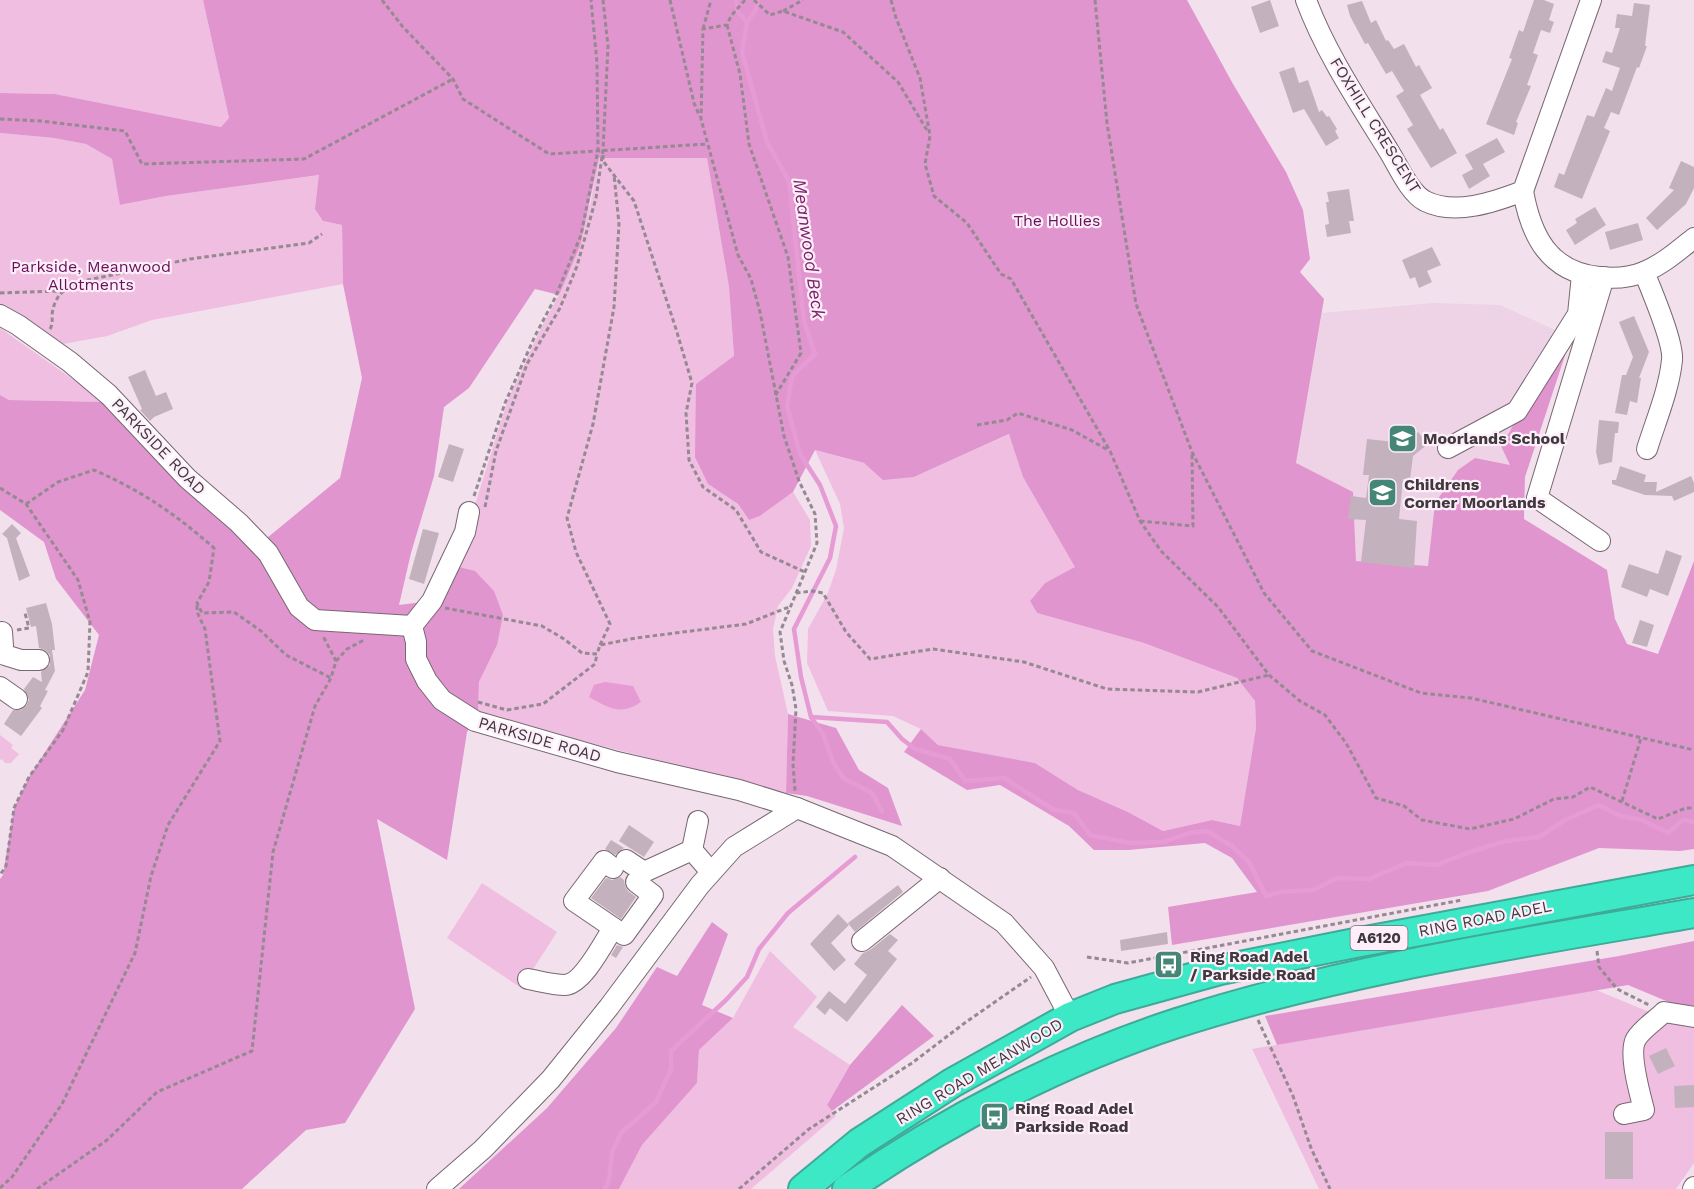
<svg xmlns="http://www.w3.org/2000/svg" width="1694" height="1189" font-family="'Work Sans',sans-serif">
<rect width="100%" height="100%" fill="#f2e0ed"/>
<polygon fill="#edd3e5" points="1433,303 1500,305 1562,333 1509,433 1500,444 1510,465 1435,503 1428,567 1356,561 1353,492 1296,464 1322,313"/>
<g fill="#efbee1">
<polygon points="0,0 203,0 229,118 221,127 55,94 0,93"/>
<polygon points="0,133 54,138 86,144 112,159 121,205 166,196 320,175 323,221 342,225 343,284 152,320 107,336 63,344 0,308"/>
<polygon points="598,157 707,158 729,287 734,357 696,384 708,484 738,504 749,520 760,516 793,492 810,520 811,546 792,588 778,606 773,629 775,656 788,714 786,793 478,714 479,682 497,645 455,566 480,510 474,508 507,402 542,326 559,295 591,201"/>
<polygon points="0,328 105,402 9,400 0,395"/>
<polygon points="1010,434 1023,477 1076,567 1045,583 1030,601 1037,613 1144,643 1237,678 1255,701 1256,728 1240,826 1212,820 1163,831 1128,812 1078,790 1035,763 938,745 921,729 893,716 828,711 807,663 808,629 827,595 836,570 844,528 840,504 815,450 914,477"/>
<polygon points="0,735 13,745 11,748 19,754 11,763 5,763 2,759 0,760"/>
<polygon points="482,883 557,932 521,988 447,938"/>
<polygon points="770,951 817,997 793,1027 850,1065 827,1105 836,1116 751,1189 619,1189 642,1145 697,1083 699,1050 733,1018"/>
<polygon points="1596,990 1671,1021 1694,1025 1694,1163 1676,1189 1319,1189 1252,1049"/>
</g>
<g fill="#e195ce">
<polygon points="203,0 1187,0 1233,84 1286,172 1303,210 1310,259 1300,272 1324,299 1296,463 1353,492 1356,561 1428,566 1435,503 1458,470 1475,458 1510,465 1500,444 1509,433 1521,409 1573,331 1525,477 1524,519 1607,570 1615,619 1627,644 1658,654 1694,561 1694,849 1680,851 1599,848 1488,891 1172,945 1168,907 1257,892 1232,858 1205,843 1128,850 1094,850 1069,826 1000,785 967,790 904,752 921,729 938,745 1035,763 1078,790 1128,812 1163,831 1212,820 1240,826 1256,728 1255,701 1237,678 1144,643 1037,613 1030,601 1045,583 1075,567 1023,477 1009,434 914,477 883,480 864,463 815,450 793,492 760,516 749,520 738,504 708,484 695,457 696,384 734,356 729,287 707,158 599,158 580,246 559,295 535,289 469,388 444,407 434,476 411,553 399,605 438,600 455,566 475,571 494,591 503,615 497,645 479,682 478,714 467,732 447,860 377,819 415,1009 345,1123 306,1130 242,1189 0,1189 0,879 3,875 14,808 29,777 85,690 99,635 56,579 44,542 0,510 0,395 9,400 105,402 170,470 250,547 267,538 340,478 362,378 343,284 342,225 323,221 315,209 319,175 166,196 120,205 112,159 86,144 54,138 0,133 0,93 55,94 221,127 229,118"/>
<polygon points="788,714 836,728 859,770 888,788 902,826 807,796 786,793"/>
<polygon points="712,922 728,934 702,1005 733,1018 699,1050 697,1083 642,1145 619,1189 459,1189 547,1108 616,1028 657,967 677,976"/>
<polygon points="1694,941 1694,1006 1671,1003 1628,985 1277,1045 1265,1016 1619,956"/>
<polygon points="902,1005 934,1036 832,1111 827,1105 850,1065"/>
</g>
<path fill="#e79bd4" d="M605 682 633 686 641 702C620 716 609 708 589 697L594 685Z"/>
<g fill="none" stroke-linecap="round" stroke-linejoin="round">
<g stroke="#e79bd4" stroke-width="4.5">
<polyline points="736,0 738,12 747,22 742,52 767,142 789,181 804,321 815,354 792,376 787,406 800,454 820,485 836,526 830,558 794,629 801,677 811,717 823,734 833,762 843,778 872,793 882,811"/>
<polyline points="747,22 755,11 758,0"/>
<polyline points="811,717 887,722 902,739 915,749 950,759 965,781 1004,778 1054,810 1074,813 1090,835 1130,843 1164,842 1189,833 1207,831 1232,846 1249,862 1266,896 1280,892 1314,890 1337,878 1369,879 1407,863 1436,865 1467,853 1506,841 1539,837 1565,820 1599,805 1620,816 1642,820 1668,833 1683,820 1694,822"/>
<polyline points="605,1189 609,1180 612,1152 621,1133 656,1102 671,1069 671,1051 726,1000 747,977 759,949 788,913 855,857"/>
</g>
</g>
<g fill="#c3b2be">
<polygon points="1270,0 1279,26 1260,33 1251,7"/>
<polygon points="1534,0 1544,0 1554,4 1549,20 1554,22 1550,33 1541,30 1533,53 1538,55 1527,85 1531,86 1516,122 1518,123 1514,135 1486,124 1512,59 1509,58 1519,30 1523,32"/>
<polygon points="1362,1 1371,23 1376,20 1386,41 1388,40 1394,49 1404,44 1416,67 1419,65 1432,88 1420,95 1440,130 1443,128 1457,153 1431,168 1407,129 1413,125 1396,96 1404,91 1392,71 1386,74 1368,43 1365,44 1350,16 1347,5"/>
<polygon points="1634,3 1650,5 1645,46 1647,46 1639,68 1637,67 1619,115 1611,112 1604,128 1610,131 1582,199 1554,187 1559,173 1564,175 1587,115 1594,117 1606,88 1612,91 1620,68 1602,62 1606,51 1612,53 1620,28 1615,28 1617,14 1632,16"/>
<polygon points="1294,67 1299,83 1308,80 1319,112 1322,110 1327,117 1329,116 1337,129 1335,131 1339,138 1326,146 1304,109 1293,113 1279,72"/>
<polygon points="1497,138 1505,152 1483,164 1490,176 1469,189 1462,175 1473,169 1465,155"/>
<polygon points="1681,161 1694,167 1694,188 1686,204 1657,230 1646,218 1674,190 1669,188"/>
<polygon points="1349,189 1354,221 1349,221 1351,233 1327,237 1325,225 1329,224 1326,202 1329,202 1327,192"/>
<polygon points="1595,207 1606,225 1575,245 1566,230 1577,223 1575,219"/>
<polygon points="1638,223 1643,240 1610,250 1605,232"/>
<polygon points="1432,247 1441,265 1427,271 1432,282 1419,288 1415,277 1410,279 1402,260"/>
<polygon points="1634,316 1649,352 1639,378 1641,378 1637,403 1630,401 1627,415 1615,413 1622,375 1626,375 1633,357 1619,322"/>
<polygon points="145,370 156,396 166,392 173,409 154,417 150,421 140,410 142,409 128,377"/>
<polygon points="1599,420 1619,422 1618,433 1615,433 1612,462 1599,465 1596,452"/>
<polygon points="1418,432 1428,444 1413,456 1410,480 1403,479 1399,519 1417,521 1414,568 1361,562 1366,520 1348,519 1351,496 1366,498 1369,475 1363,475 1367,439 1404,443"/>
<polygon points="449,444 464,449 453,482 438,477"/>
<polygon points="1620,466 1646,475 1644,482 1657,482 1656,492 1691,476 1694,483 1694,492 1674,501 1672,496 1645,495 1612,484 1612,480 1616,480"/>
<polygon points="12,524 21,533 16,538 30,576 19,581 7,538 2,534"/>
<polygon points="423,529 439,533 424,584 409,579"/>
<polygon points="1666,550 1682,556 1668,596 1650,589 1647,597 1621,587 1629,564 1658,574"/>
<polygon points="46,603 52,624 55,650 52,650 55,671 45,690 48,691 40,706 42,708 21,736 4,724 13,710 21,710 26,706 29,700 24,689 33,677 42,682 41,672 50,665 50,655 45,650 39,648 36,626 31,627 26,608"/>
<polygon points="1640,620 1654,625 1647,647 1632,643"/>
<polygon points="629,825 654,842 644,857 619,841"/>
<polygon points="611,840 624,848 615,855 605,849"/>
<polygon points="620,877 624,880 625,886 628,891 636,897 621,919 591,898 606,878 612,880"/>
<polygon points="898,885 903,892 855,932 848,923"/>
<polygon points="838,914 849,925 831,943 846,960 834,971 810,944"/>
<polygon points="1167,932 1168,944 1121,951 1120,940"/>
<polygon points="890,934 898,940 888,951 897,959 847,1022 830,1008 825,1015 816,1007 829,991 845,1004 867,975 854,964 863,953 870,950"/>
<polygon points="617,945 623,947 616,958 611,955"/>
<polygon points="1666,1048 1675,1066 1658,1074 1649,1056"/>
<polygon points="1694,1085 1694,1107 1675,1108 1674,1086"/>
<rect x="1605" y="1132" width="28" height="47"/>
</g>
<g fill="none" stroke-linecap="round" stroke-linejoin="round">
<defs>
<g id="minor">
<path d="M1306 0C1326 54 1360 104 1390 153 1399 168 1410 193 1425 201 1455 216 1494 202 1523 191L1591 0"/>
<path d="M1523 191C1531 236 1549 272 1599 277 1615 279 1629 278 1644 272 1663 264 1679 250 1694 238"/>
<path d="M1644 272C1651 289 1674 343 1672 360 1669 390 1656 420 1647 449"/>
<polyline points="0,315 18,325 70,362 109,395 187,478 239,523 268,553 299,607 315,620 412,626"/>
<polyline points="1448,448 1517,411 1578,314 1582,275"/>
<polyline points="1600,541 1537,498 1604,277"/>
<polyline points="412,626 416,642 416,659 427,681 442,700 475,721 617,762 739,790 797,808 892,846 1004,923 1044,968 1070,1017"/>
<polyline points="412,626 432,601 465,532 469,512"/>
<polyline points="2,632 3,646"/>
<polyline points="5,655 21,660 39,660"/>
<polyline points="0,687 17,699"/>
<polyline points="692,850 698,821"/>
<polyline points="626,860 644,872 692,850 711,872"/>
<polyline points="613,868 604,861 574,901 624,935 653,895 636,882"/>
<polyline points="862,941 940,878"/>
<path d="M528 979C539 981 553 985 565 985 583 984 604 942 613 928"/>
<path d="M1624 1114 1644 1110C1640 1094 1628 1053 1636 1039 1642 1029 1656 1020 1664 1012L1694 1017"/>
<polyline points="437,1189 483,1149 551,1079 609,1007 700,885 734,847 797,808"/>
<polyline points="1693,1189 1694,1187"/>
</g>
<g id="highway">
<polyline points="803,1189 859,1143 952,1083 1070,1017 1115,999 1220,970 1355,943 1694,880"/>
<path d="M847 1189C945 1121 1063 1060 1177 1023 1345 969 1521 943 1694 913"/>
</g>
</defs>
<use href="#minor" stroke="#776772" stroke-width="22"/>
<use href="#highway" stroke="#3eaa97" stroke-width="32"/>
<g stroke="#958992" stroke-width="3" stroke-dasharray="4.5 3" stroke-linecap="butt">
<polyline points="382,0 403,27 453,79 463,99 549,154 707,144"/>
<polyline points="670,0 694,103 700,117"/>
<polyline points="745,0 731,16 727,25 703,29 701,119 738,255 751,279 760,312 784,436 799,481 815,514 817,543 780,632 784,661 792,685 796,709 793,764 795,791"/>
<polyline points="754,0 770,15 783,11 843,32 898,82 928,132"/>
<polyline points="891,0 896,18 920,78 930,136 925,164 934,196 967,223 1001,274 1011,279 1110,451 1140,521 1161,551 1218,607 1269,675 1300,701 1325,715 1346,743 1376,798 1404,806 1422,820 1470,829 1514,819 1554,799 1573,797 1590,787 1658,819 1686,808 1694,808"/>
<polyline points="1095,0 1107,123 1136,304 1192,452 1264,593 1312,651 1421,693 1471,698 1694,750"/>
<polyline points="783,11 803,0"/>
<polyline points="727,25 740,74 749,144 788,257 801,353 775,396"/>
<polyline points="703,29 711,0"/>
<polyline points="0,119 41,121 125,131 142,164 304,159 453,79"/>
<polyline points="603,155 603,161 634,201 676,329 692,383 686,413 689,460 703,487 736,510 761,552 805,572"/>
<polyline points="0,293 61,291"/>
<path d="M50 329C53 324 52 321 52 315 54 297 63 289 78 282L190 259 309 243 322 234"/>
<polyline points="977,425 1007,420 1018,413 1072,430 1108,450"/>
<polyline points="0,488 26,504 78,580 90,622 88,672 63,730 29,777 14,808 6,866 0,875"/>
<polyline points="474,496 505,403 535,336 555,298 581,235 598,150 597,63 591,0"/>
<path d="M26 504 58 482 94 470C142 491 174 513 214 548L209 582 197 603 202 613 234 612 261 631 286 655 331 678"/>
<polyline points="485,507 496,451 527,364 560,308 577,266 596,198 603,150 608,46 603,0"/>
<polyline points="1140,521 1193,526 1192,453"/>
<polyline points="796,593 813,591 823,593 846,632 870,659 933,649 1024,662 1107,689 1198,692 1269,675"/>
<polyline points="445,608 542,626 564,639 582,653 597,654 600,645 636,638 746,624 789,607"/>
<polyline points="17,630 29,628 25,613"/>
<polyline points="600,645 610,624 576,552 567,518 593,424 614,307 619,224 614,175"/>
<polyline points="336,661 347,649 364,640"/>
<polyline points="478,702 507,710 543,704 595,664 597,654"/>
<polyline points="1622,801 1641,738"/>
<polyline points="1597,951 1599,967 1617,989 1649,1005"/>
<polyline points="1087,957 1128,963 1462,900"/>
<polyline points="1258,1020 1293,1096 1311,1148 1330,1189"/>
<polyline points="0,1188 12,1177 62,1104 135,953 151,876 168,825 220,741 205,629 197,612 197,603"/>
<polyline points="37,1189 107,1140 157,1092 252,1051 273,852 315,706 331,678 336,661 323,636"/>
<polyline points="739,1189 809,1129 912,1063 966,1022 1031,977"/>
</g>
<use href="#minor" stroke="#fff" stroke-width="20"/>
<use href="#highway" stroke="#3de8c7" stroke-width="28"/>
</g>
<defs>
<symbol id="school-square" viewBox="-11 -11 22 22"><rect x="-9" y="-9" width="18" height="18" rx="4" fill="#458677" stroke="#fdeef9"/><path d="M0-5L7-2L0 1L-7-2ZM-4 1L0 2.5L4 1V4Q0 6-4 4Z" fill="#fff"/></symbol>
<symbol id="bus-square" viewBox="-11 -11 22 22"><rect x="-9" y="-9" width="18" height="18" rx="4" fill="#458677" stroke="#fdeef9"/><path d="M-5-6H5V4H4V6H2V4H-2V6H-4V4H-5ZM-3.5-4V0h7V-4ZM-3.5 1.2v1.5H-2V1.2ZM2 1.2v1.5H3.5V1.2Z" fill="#fff"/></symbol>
</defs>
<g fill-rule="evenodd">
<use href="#school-square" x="1386" y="422" width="33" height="33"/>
<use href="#school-square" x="1366" y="476" width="33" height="33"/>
<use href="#bus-square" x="1152" y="948" width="33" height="33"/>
<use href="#bus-square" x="978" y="1100" width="33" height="33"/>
</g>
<g text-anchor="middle" stroke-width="4.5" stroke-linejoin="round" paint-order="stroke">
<rect fill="#fdeef9" stroke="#786f75" stroke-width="1.5" x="1350.5" y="926" width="57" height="24" rx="4.5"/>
<g font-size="15" font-weight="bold" fill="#3f383d">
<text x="1379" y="943">A6120</text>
</g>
<g font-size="16" fill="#3f383d" stroke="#fdeef9">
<text transform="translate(1376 125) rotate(58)" y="6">FOXHILL CRESCENT</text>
<text transform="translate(159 446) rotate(46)" y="6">PARKSIDE ROAD</text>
<text transform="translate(540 739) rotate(16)" y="6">PARKSIDE ROAD</text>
<text transform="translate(1485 918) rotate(-11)" y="6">RING ROAD ADEL</text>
<text transform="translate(979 1071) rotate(-31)" y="6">RING ROAD MEANWOOD</text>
</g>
<g font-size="16" fill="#69105a" stroke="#fdeef9">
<text x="1057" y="226">The Hollies</text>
<text x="91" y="272">Parkside, Meanwood<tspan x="91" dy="18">Allotments</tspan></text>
</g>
<g font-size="16" font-weight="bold" fill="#3f383d" stroke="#fdeef9" text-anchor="start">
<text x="1423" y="444">Moorlands School</text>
<text x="1404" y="490">Childrens<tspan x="1404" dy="18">Corner Moorlands</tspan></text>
<text x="1190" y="962">Ring Road Adel<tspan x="1190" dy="18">/ Parkside Road</tspan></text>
<text x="1015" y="1114">Ring Road Adel<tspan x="1015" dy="18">Parkside Road</tspan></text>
</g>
<g font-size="18" font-style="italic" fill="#7b246a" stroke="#fdeef9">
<text transform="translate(809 249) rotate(82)" y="6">Meanwood Beck</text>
</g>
</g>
</svg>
